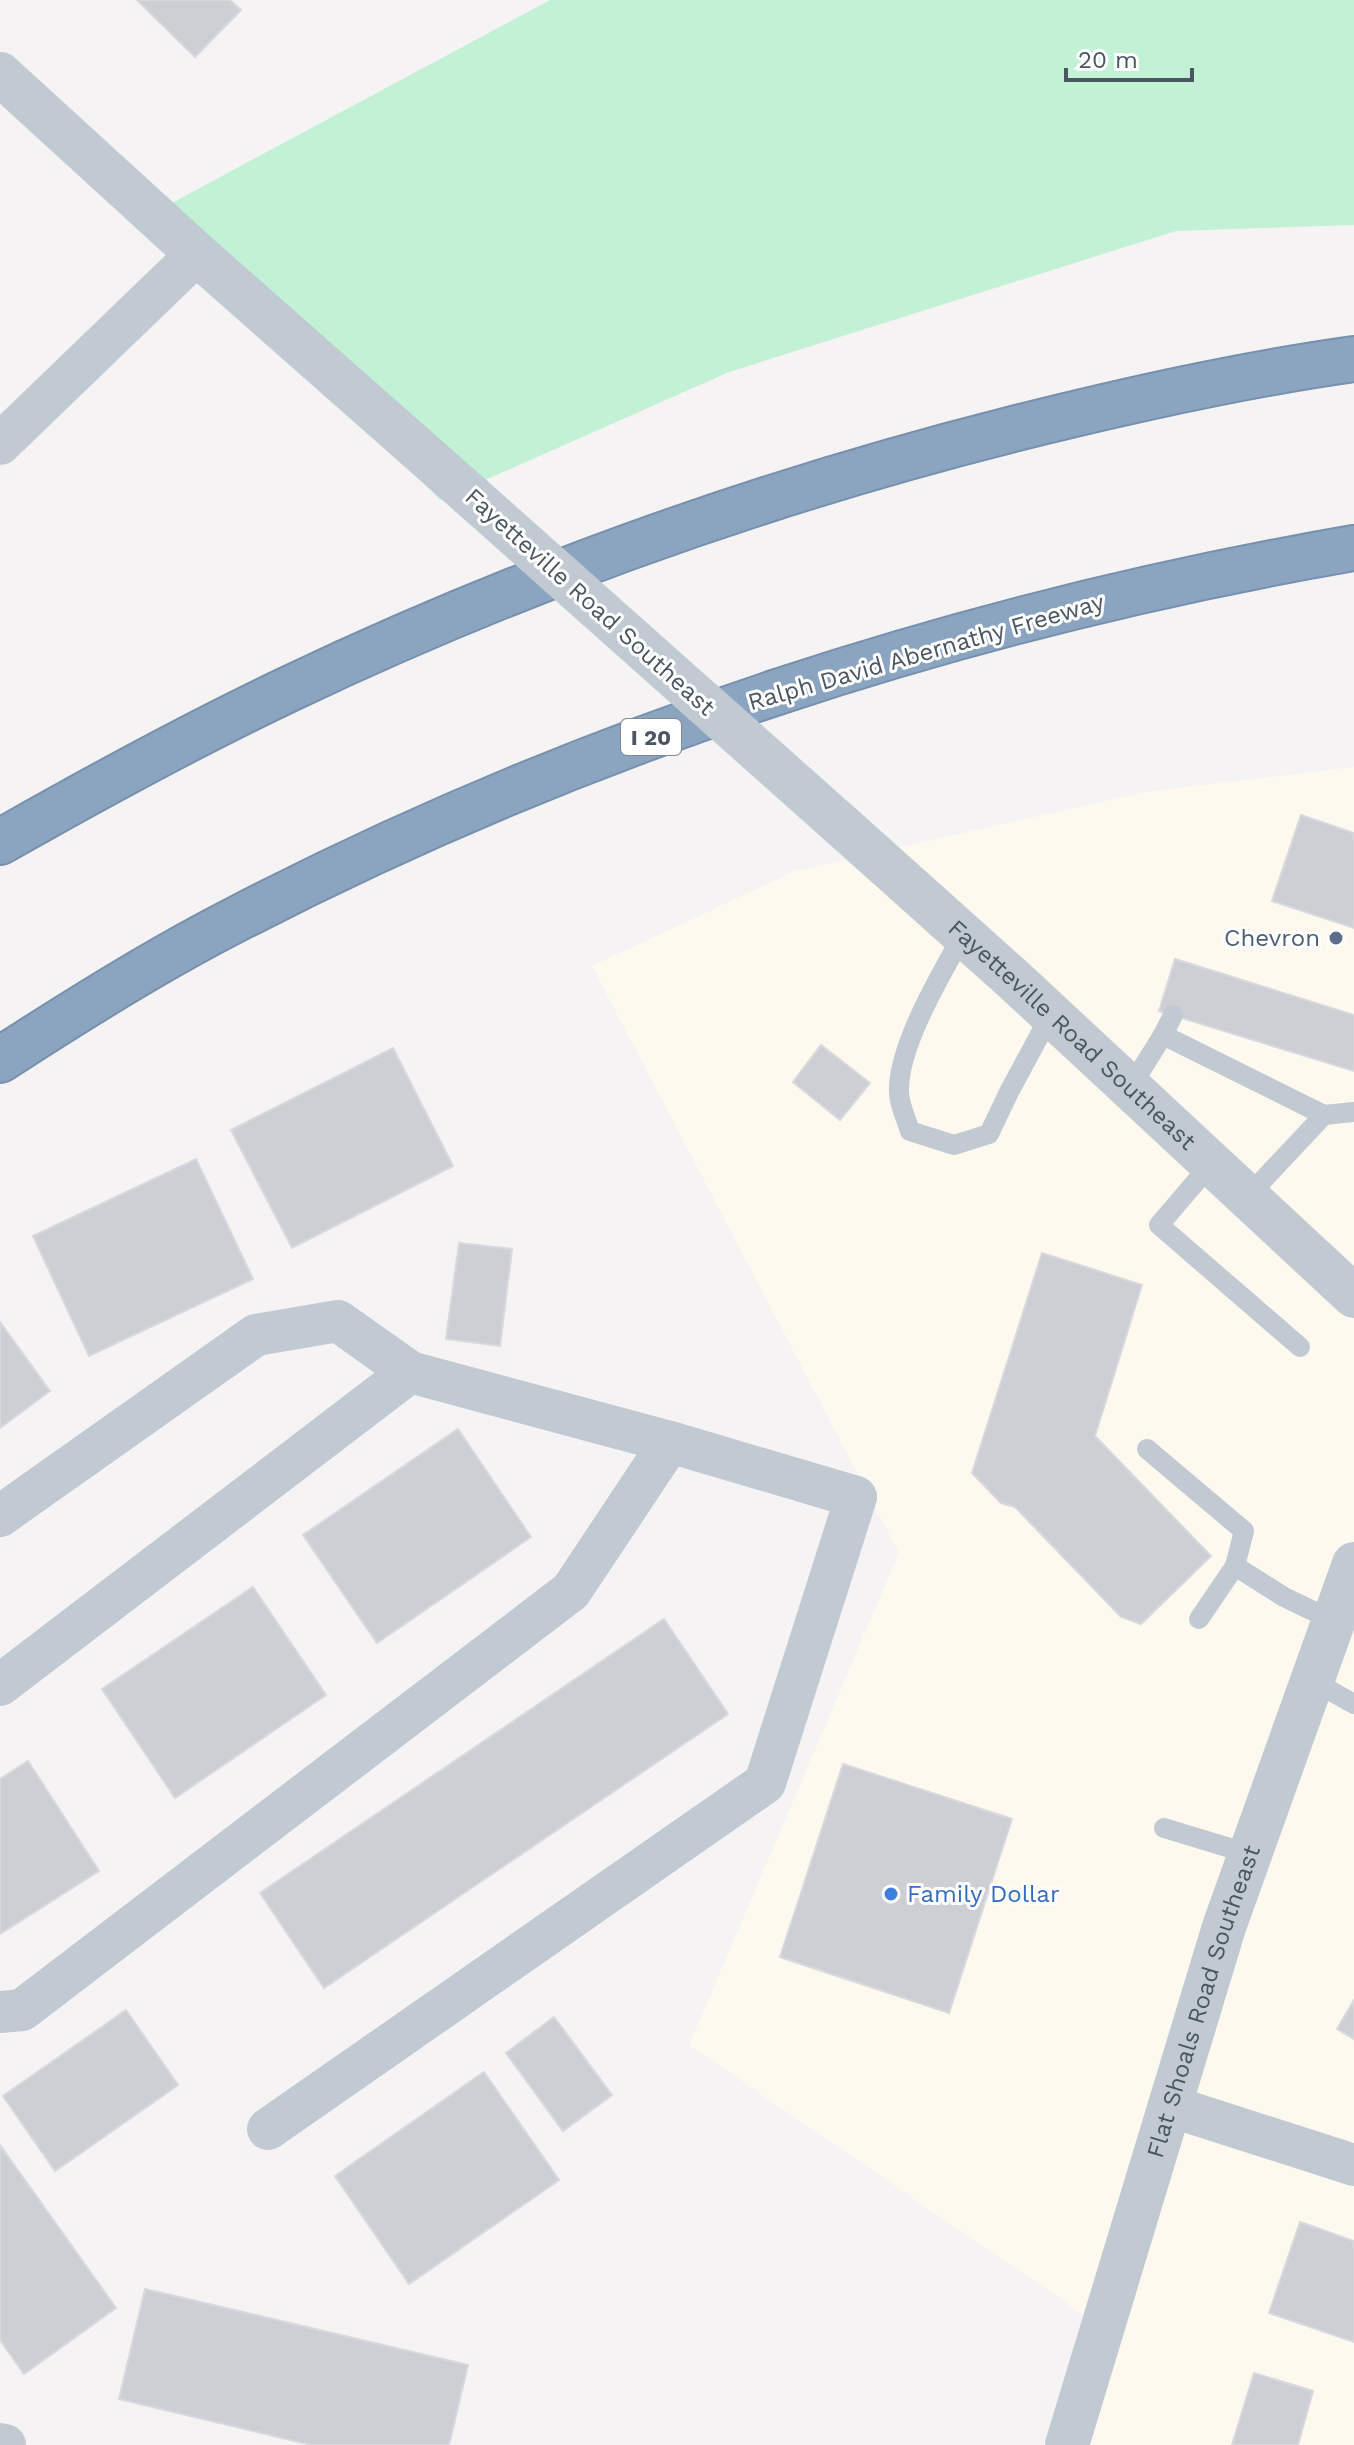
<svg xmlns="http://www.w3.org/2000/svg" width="1354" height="2445" font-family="'Work Sans',sans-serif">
<rect width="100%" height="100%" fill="#f5f3f3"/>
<polygon fill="#fdf9ef" points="1354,767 1354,2445 1053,2445 1084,2315 689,2045 899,1553 592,966 795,871 1146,792"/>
<polygon fill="#c3f1d5" points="550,0 1354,0 1354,225 1176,231 729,372 440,500 155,212"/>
<g fill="#cdcfd5" stroke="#d7d9de" stroke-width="2">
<polygon points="137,0 230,0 241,10 195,57"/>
<polygon points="1301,815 1354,833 1354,928 1272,901"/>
<polygon points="1175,959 1354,1015 1354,1071 1159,1011"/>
<polygon points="821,1045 870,1083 840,1120 793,1082"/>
<polygon points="393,1048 453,1166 292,1248 231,1130"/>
<polygon points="196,1159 253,1279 89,1356 33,1236"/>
<polygon points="459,1243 512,1249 500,1346 446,1339"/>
<polygon points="1042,1253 1142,1285 1095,1436 1211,1556 1141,1624 1121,1617 1015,1507 1001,1503 972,1473"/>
<polygon points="0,1322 50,1391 0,1428"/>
<polygon points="458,1429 531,1537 377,1643 303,1535"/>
<polygon points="253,1587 326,1695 175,1798 102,1689"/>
<polygon points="664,1619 728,1714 324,1988 260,1893"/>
<polygon points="28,1761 99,1871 0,1934 0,1779"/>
<polygon points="843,1764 1012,1819 949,2013 780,1957"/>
<polygon points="1354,2000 1354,2039 1337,2029"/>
<polygon points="126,2010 178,2085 55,2171 3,2096"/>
<polygon points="554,2017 612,2095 563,2131 506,2053"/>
<polygon points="484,2072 559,2180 409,2284 335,2176"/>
<polygon points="0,2145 116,2308 24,2374 0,2340"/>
<polygon points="1300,2222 1354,2241 1354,2342 1269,2313"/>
<polygon points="145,2289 468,2365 449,2445 311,2445 119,2399"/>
<polygon points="1254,2373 1313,2391 1298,2445 1232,2445"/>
</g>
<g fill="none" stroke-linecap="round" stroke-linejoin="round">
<defs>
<g id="motorway">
<path d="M0 842C95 788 190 736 289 689 520 579 764 492 1013 429 1125 401 1239 375 1354 359"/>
<path d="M0 1060C75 1011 153 962 233 921 583 739 966 615 1354 548"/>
</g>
</defs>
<use href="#motorway" stroke="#7690ad" stroke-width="48"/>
<g stroke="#c1cad2" stroke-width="20">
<path d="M963 935C941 974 899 1045 899 1089 898 1102 906 1118 910 1131L954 1145 989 1134 1009 1092 1051 1014"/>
<polyline points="1163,1035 1324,1115"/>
<polyline points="1130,1088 1163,1035 1173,1015"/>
<polyline points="1211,1164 1159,1225 1300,1347"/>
<polyline points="1247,1197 1324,1115 1354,1112"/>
<polyline points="1147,1449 1244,1531 1235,1566 1284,1597 1334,1621"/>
<polyline points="1199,1619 1235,1566"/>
<polyline points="1313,1681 1354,1704"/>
<polyline points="1164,1828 1250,1854"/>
</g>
<g stroke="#c1cad2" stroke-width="42">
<polyline points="0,444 197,254"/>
<polyline points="0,1516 256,1335 338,1321 410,1372"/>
<polyline points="0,1685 410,1372 670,1442 856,1497 765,1783 268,2129"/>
<polyline points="0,2012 22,2010 571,1591 670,1442"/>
<polyline points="1170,2106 1354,2165"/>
<polyline points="0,2444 5,2445"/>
</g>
<g stroke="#c1cad2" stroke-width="44">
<polyline points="0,74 197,254 470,495"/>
<path id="s1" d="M841 825 1013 979 1354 1296"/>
<path id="s2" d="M1067 2445 1224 1927 1354 1564"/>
</g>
<use href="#motorway" stroke="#8ba5c1" stroke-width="44"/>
<polyline stroke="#c1cad2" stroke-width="44" points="470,495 841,825"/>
</g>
<circle fill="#5c6f8a" stroke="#fff" stroke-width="3" cx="1336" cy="938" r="8"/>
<circle fill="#3f7fe0" stroke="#fff" stroke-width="3" cx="891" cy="1894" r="8"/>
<g text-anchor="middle" stroke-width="6" stroke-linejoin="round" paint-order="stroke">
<rect fill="#fff" stroke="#808990" stroke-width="2" x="621" y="719" width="60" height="36" rx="6"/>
<g font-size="22" font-weight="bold" fill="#4a5661">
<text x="651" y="745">I 20</text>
</g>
<g font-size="24" fill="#4a5661" stroke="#fff">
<text transform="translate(590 602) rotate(42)" y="8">Fayetteville Road Southeast</text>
<text transform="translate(926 652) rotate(-16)" y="8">Ralph David Abernathy Freeway</text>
<text dy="8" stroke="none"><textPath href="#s1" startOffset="312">Fayetteville Road Southeast</textPath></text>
<text dy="8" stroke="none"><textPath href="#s2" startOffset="464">Flat Shoals Road Southeast</textPath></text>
</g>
<g font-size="24" fill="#4e5e75" stroke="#fff" text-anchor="end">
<text x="1320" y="946">Chevron</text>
</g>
<g font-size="24" fill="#366cbe" stroke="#fff" text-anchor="start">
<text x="907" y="1902">Family Dollar</text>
</g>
</g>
<path d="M1066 68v12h126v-12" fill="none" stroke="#4a5661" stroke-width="4"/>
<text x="1078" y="68" font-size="24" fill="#4a5661" stroke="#ffffff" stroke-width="6" paint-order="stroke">20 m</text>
</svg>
